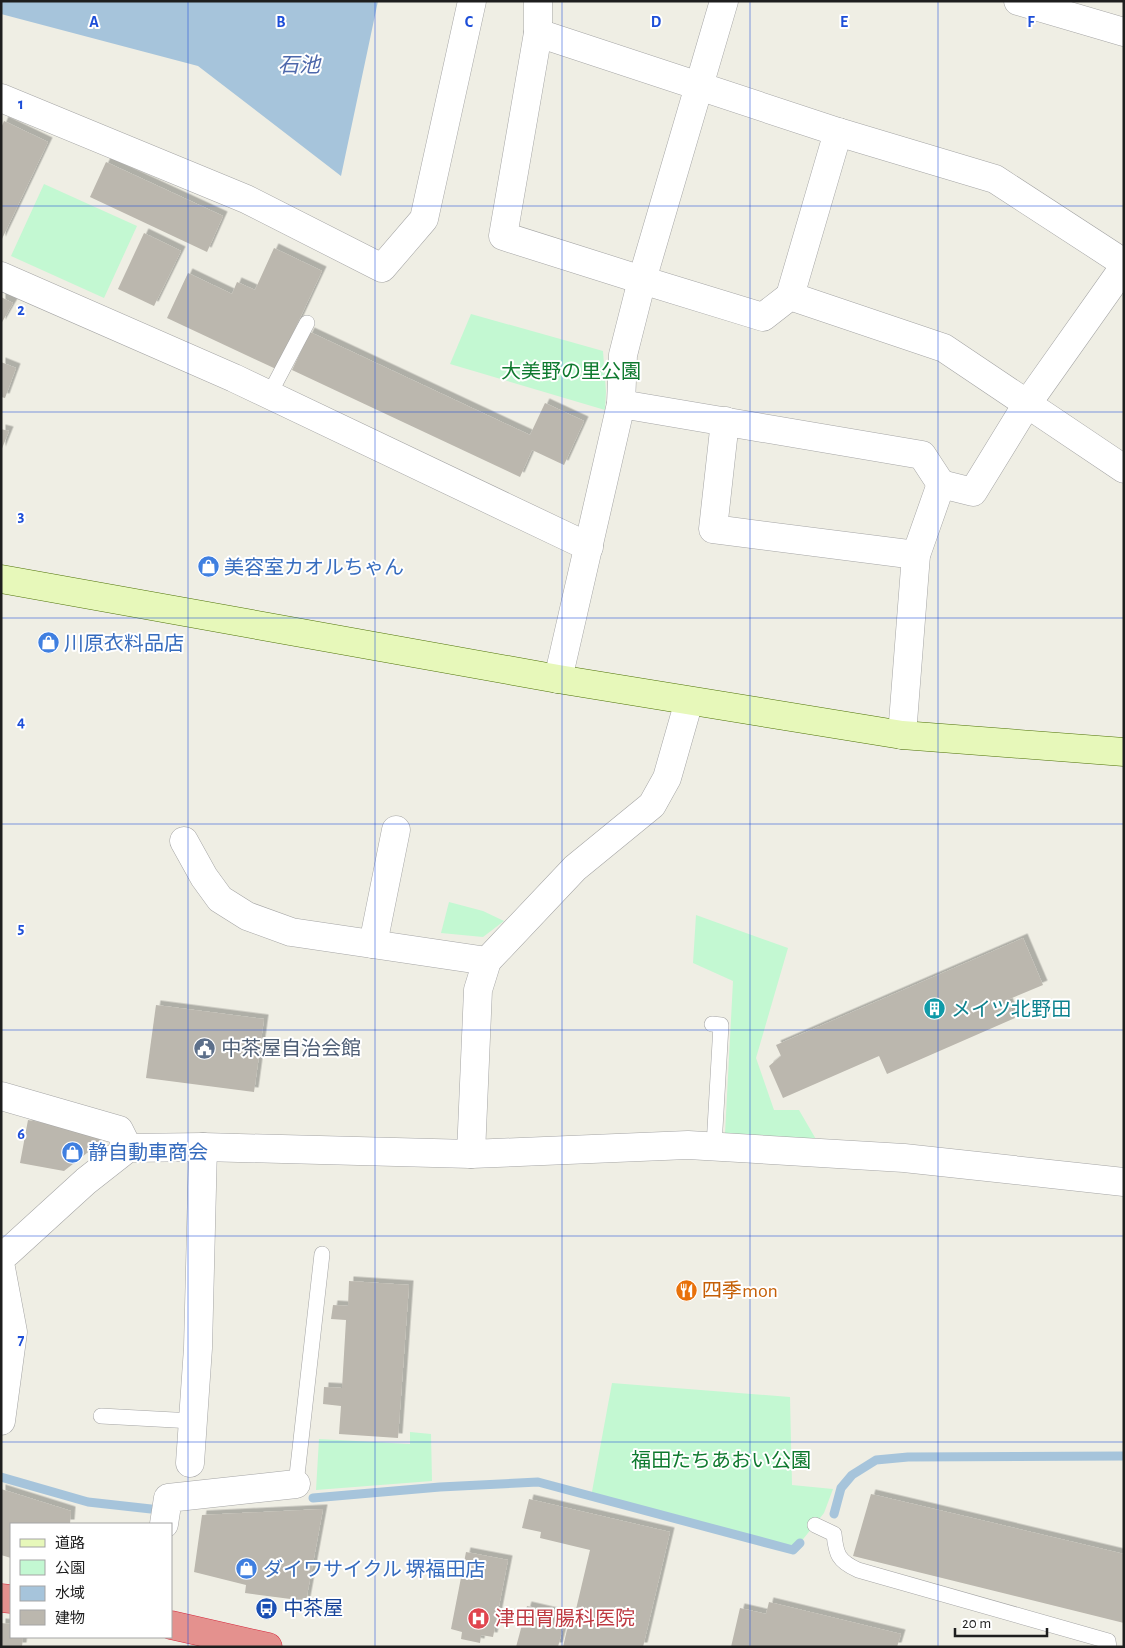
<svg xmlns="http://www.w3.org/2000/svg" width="1125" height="1648" font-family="'Alegreya Sans','Noto Sans JP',sans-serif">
<defs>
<filter id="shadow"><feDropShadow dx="4.5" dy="-4.5" stdDeviation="0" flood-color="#0004"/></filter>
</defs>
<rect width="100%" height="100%" fill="#efeee4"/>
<g fill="#c3f8d2">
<polygon points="44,184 137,226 104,298 11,256"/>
<polygon points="471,314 603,351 606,392 605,410 450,364"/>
<polygon points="449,902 483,911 504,921 483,937 441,933"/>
<polygon points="696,915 788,948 756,1058 774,1110 799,1110 817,1141 725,1134 733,981 693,963"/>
<polygon points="612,1383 790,1397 792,1485 833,1489 824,1513 800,1543 793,1550 591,1497"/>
<polygon points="410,1432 431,1434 432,1481 316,1490 319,1439 410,1444"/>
</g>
<polygon fill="#a6c4db" points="1,1 378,1 341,176 198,66 1,14"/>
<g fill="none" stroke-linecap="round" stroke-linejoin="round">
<g stroke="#a6c4db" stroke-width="9">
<polyline points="1,1477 88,1502 151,1509"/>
<polyline points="313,1498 440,1487 538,1482 793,1550 800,1543"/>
<polyline points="834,1514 841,1488 852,1475 876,1460 908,1457 1124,1456"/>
</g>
</g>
<g fill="#bbb7ae" filter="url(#shadow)">
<polygon points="4,121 48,142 1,241 1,128"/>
<polygon points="106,162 223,216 207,252 90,197"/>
<polygon points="144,233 181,251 154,306 118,289"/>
<polygon points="274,248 322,271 276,369 167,318 188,273 232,294 237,282 255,290"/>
<polygon points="1,297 13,303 1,324"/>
<polygon points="310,332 530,435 545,403 584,421 564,465 532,450 520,477 292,370"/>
<polygon points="1,362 16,368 5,398 1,397"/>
<polygon points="1,429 9,431 1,451"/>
<polygon points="1023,938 1043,985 1007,1000 1015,1018 887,1074 879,1056 783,1098 769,1066 781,1056 776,1045"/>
<polygon points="156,1005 264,1019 254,1092 146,1078"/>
<polygon points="28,1120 102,1134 101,1142 64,1171 20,1163"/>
<polygon points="349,1281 409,1285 398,1438 339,1434 341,1406 323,1404 324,1387 342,1388 346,1320 331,1319 333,1305 348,1306"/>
<polygon points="1,1489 71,1511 70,1524 11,1524 11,1558 1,1555"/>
<polygon points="871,1494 1124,1554 1124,1623 853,1556"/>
<polygon points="529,1499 670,1532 643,1647 563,1647 569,1621 573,1622 590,1550 540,1538 541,1532 522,1528"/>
<polygon points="323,1509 306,1601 245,1593 246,1585 194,1572 202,1515"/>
<polygon points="466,1552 508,1560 493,1637 481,1635 480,1643 461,1639 462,1632 451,1629"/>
<polygon points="769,1602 901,1634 897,1647 731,1647 740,1608 766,1614"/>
<polygon points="527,1606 566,1615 558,1647 516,1647"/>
<polygon points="1,1623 11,1624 11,1637 23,1637 22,1647 1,1647"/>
</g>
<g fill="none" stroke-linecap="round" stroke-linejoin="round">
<defs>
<g id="lane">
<polyline points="269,395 307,323"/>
<polyline points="712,1024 721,1025 714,1146"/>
<polyline points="101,1416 193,1421"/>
<polyline points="296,1484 322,1254"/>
<path d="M815 1525 834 1534C836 1554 838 1561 858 1570L1108 1641 1109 1647"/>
</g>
<g id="street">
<polyline points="538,1 538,33 503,236 642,280 763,317 790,296 944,348 1124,469"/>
<polyline points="1018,1 1124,32"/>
<polyline points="538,33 838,132 995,179 1124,263"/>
<polyline points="1,98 246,199 382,268 424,219 472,1"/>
<polyline points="1,276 234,378 589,547"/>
<polyline points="790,296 838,132"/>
<polyline points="621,404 623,355 642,280 724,1"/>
<polyline points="725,421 713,529 916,555"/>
<polyline points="558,679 621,404 922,455 941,484"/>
<polyline points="902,735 916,555 941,484 973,492 1027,404 1124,267"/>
<polyline points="184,841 204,877 220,899 247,916 291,932 487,961"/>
<polyline points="373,944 396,830"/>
<polyline points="1,1096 119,1130 128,1148"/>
<polyline points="471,1154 478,990 487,961 575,868 652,805 667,778 689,701"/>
<polyline points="1,1255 7,1253 86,1181 128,1148 203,1147 471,1154 688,1145 904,1158 1124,1182"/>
<polyline points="1,1268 13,1332 1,1421"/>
<polyline points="190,1463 198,1348 203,1147"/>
<polyline points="164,1524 168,1498 296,1484"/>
</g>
<polyline id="secondary" points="1,579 558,679 902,735 1124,752"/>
<g id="highway">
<polyline points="1,1598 11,1599"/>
<polyline points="171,1625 268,1647"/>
</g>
</defs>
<use href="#lane" stroke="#a5a5a5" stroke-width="16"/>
<use href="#street" stroke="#a5a5a5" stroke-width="29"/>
<use href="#secondary" stroke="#4f7208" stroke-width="29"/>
<use href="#highway" stroke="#d5293e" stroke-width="29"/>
<use href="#lane" stroke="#fff" stroke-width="15"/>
<use href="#street" stroke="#fff" stroke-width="28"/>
<use href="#secondary" stroke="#e7f8ba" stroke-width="28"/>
<use href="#highway" stroke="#e4918e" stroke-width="28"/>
</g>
<path fill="none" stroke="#1d4ed8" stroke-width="1" stroke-opacity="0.55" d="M188 1V1647M375 1V1647M562 1V1647M750 1V1647M938 1V1647M1 206H1124M1 412H1124M1 618H1124M1 824H1124M1 1030H1124M1 1236H1124M1 1442H1124"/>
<defs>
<symbol id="shop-disc" viewBox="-11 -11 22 22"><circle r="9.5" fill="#3f7fe0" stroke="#fff"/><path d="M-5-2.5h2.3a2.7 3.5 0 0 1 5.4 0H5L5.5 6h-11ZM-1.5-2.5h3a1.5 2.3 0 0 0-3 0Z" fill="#fff"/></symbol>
<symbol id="building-disc" viewBox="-11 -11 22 22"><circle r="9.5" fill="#0f9aa8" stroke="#fff"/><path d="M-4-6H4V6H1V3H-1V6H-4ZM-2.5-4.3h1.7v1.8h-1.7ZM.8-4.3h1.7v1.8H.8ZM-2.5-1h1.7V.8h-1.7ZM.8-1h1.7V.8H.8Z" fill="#fff"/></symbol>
<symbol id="civic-disc" viewBox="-11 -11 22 22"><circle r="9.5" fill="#5c6f8a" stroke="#fff"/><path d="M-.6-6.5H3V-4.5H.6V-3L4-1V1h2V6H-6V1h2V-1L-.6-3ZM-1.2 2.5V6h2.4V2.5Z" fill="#fff"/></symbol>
<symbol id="restaurant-disc" viewBox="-11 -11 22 22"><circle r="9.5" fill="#e8710a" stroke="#fff"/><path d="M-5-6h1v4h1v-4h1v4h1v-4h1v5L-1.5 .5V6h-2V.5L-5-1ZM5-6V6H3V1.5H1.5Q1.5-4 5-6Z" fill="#fff"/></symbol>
<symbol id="bus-disc" viewBox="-11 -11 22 22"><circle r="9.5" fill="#1a4fb4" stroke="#fff"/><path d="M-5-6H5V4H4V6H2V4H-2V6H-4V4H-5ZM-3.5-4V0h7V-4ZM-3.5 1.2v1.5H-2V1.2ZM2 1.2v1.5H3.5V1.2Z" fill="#fff"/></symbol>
<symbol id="hospital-disc" viewBox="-11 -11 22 22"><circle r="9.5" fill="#e0444e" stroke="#fff"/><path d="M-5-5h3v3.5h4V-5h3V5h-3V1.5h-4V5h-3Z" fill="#fff"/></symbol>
</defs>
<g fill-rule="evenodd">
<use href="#shop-disc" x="196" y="554" width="25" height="25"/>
<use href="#shop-disc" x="36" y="630" width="25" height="25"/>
<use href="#building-disc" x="922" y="996" width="25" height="25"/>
<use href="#civic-disc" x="192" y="1036" width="25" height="25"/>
<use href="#shop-disc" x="60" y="1140" width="25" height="25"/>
<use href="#restaurant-disc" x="674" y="1278" width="25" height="25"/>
<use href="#shop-disc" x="234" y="1556" width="25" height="25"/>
<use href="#bus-disc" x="254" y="1596" width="25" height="25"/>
<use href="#hospital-disc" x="466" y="1606" width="25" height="25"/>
</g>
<g text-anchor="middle" stroke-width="4" stroke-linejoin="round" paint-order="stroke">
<g font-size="20" fill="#0f7a2f" stroke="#fff">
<text x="571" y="378">大美野の里公園</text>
<text x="721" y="1467">福田たちあおい公園</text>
</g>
<g font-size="20" fill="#366cbe" stroke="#fff" text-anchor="start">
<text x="224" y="574">美容室カオルちゃん</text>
<text x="64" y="650">川原衣料品店</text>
<text x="88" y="1159">静自動車商会</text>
<text x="263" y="1576">ダイワサイクル 堺福田店</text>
</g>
<g font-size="20" fill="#0d838f" stroke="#fff" text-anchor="start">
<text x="951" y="1016">メイツ北野田</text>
</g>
<g font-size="20" fill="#4e5e75" stroke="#fff" text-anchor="start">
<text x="221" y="1055">中茶屋自治会館</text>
</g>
<g font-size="20" fill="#c56008" stroke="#fff" text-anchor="start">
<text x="702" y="1297">四季mon</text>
</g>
<g font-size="20" fill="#164399" stroke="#fff" text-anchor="start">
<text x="283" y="1615">中茶屋</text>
</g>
<g font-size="20" fill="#be3a42" stroke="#fff" text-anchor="start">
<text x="495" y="1625">津田胃腸科医院</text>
</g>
<g font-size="21" font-style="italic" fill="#4d68ab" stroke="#fff">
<text x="299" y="72">石池</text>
</g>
</g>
<g font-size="16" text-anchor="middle" font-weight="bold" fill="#1d4ed8" stroke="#fff" stroke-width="4" stroke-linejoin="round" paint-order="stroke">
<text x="94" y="27">A</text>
<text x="281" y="27">B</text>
<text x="469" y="27">C</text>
<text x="656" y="27">D</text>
<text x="844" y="27">E</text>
<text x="1031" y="27">F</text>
<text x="21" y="109">1</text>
<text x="21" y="315">2</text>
<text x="21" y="521">3</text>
<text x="21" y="727">4</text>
<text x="21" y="933">5</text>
<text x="21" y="1139">6</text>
<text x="21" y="1345">7</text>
</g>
<rect width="1125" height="1648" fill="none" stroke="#1e1e1e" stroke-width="5"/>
<rect x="10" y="1523" width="162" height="115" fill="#ffffff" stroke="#a5a5a5"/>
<rect x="20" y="1539" width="25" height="8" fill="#e7f8ba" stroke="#a5a5a5"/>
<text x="55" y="1548" font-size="15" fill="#1e1e1e">道路</text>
<rect x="20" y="1560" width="25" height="15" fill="#c3f8d2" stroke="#a5a5a5"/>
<text x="55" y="1573" font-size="15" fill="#1e1e1e">公園</text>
<rect x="20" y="1586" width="25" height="15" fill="#a6c4db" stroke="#a5a5a5"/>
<text x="55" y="1598" font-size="15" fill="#1e1e1e">水域</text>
<rect x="20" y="1610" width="25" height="15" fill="#bbb7ae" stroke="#a5a5a5"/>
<text x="55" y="1623" font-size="15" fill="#1e1e1e">建物</text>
<path d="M955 1628v8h92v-8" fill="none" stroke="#1e1e1e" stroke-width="2.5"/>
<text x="962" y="1628" font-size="15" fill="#1e1e1e" stroke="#ffffff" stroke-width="4" paint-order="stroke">20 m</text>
</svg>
